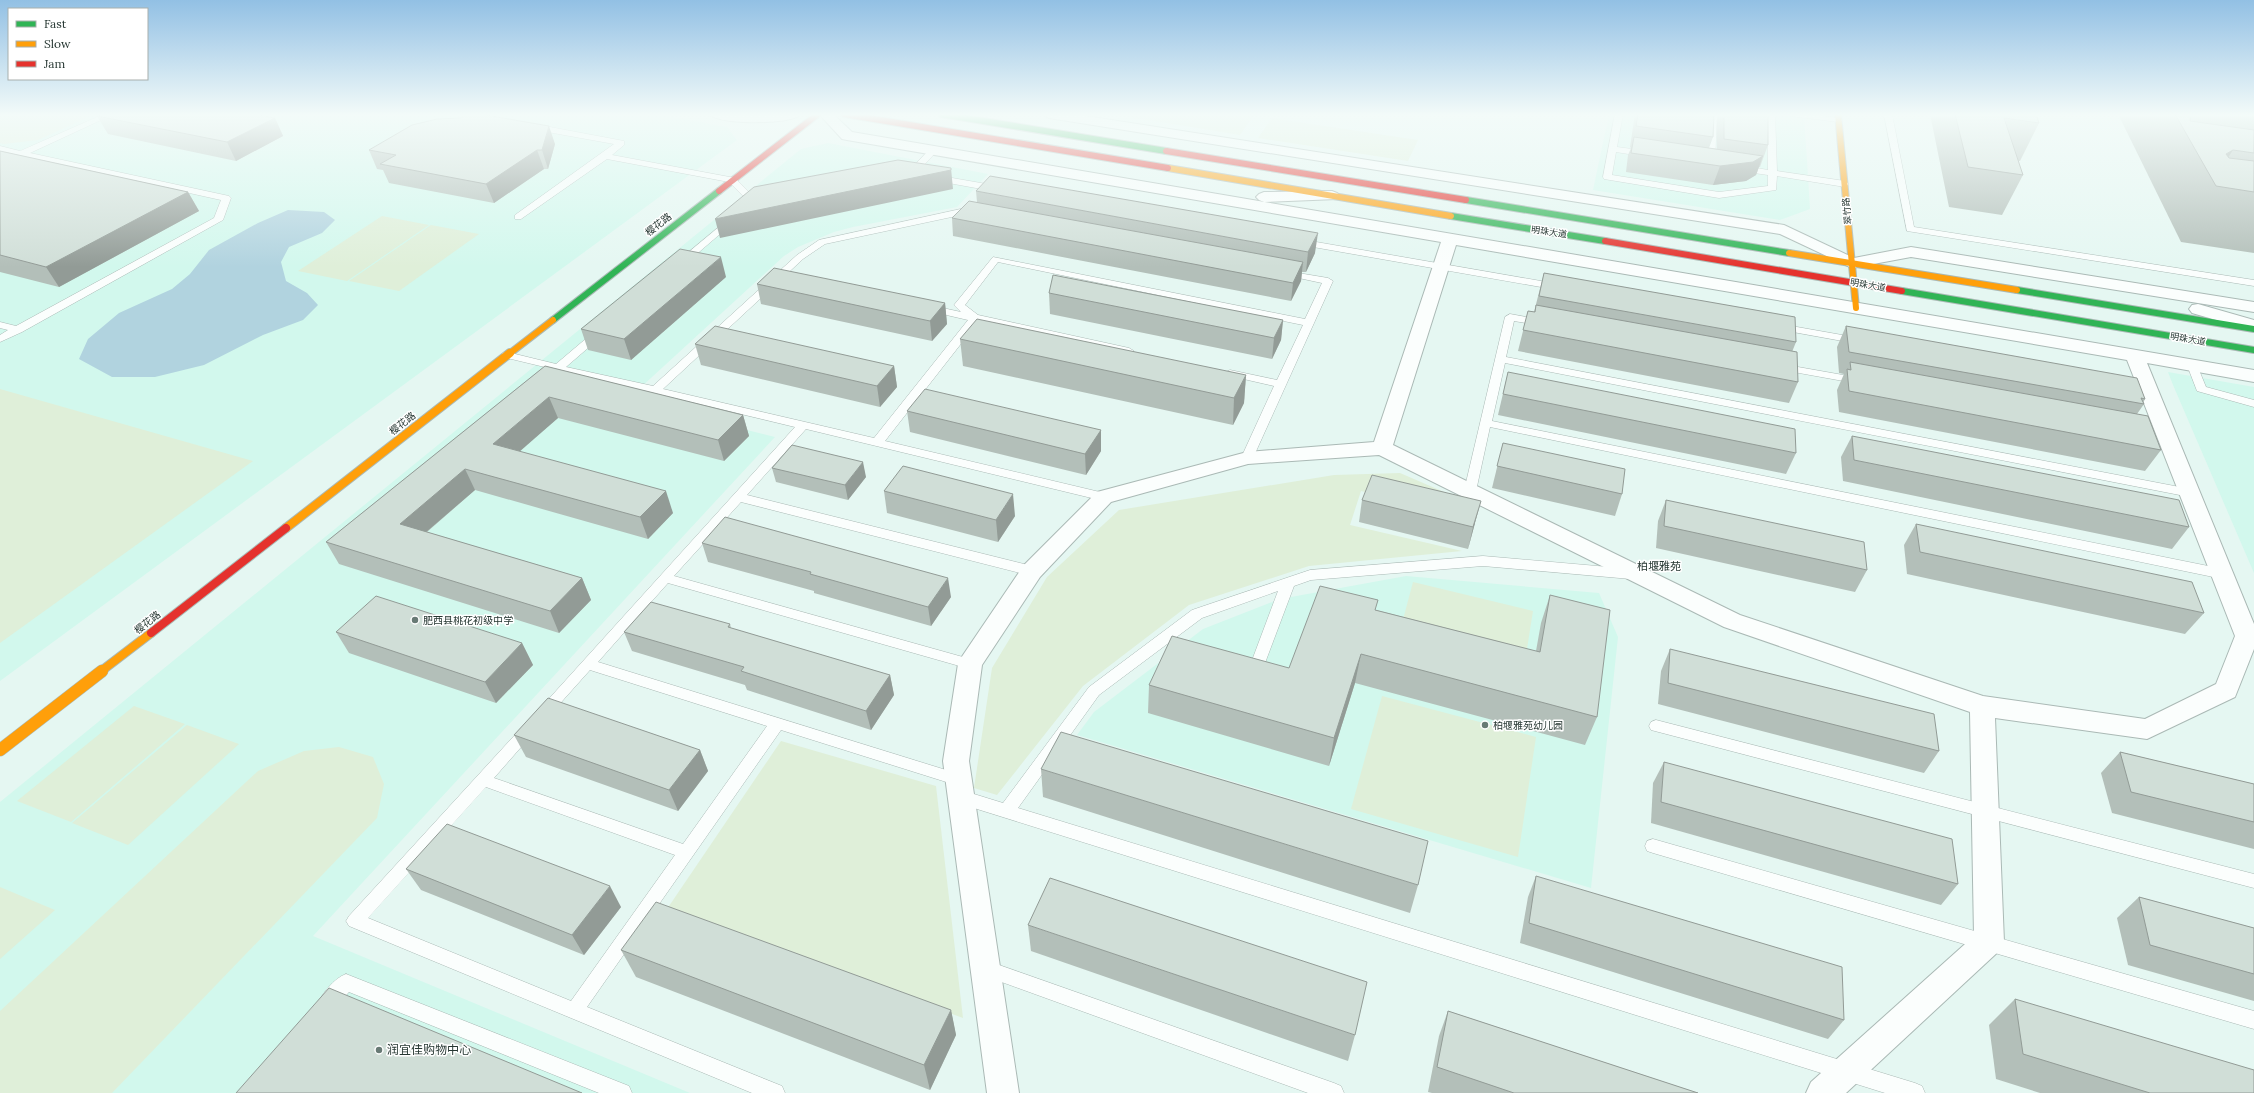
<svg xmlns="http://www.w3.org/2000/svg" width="2254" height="1093" font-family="Lora,'Noto Sans SC',serif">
<rect width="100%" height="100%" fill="#e5f7f2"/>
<g fill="#d2f8ed">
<polygon points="0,114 655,114 727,127 737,140 0,681"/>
<polygon points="1609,114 1804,114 1810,209 1780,220 1593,190"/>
<polygon points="828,143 988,174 957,207 853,227 834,232 798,247 784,256 627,400 775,437 313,936 690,1093 0,1093 0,802 801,149"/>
<polygon points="2168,372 2254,387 2254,573 2173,385"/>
<polygon points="1406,576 1599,593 1618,637 1591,888 1077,735 1094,712 1203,629 1280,599"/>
</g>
<g fill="#dfefd9">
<polygon points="0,114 95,114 38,140 4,144 0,143"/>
<polygon points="1112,114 1244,114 1254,115 1240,135"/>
<polygon points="1272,118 1418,140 1408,161 1258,138"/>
<polygon points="382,216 429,225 347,281 298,271"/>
<polygon points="431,225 479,234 399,291 349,281"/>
<polygon points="0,389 253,461 0,643"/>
<polygon points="1400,473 1465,501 1460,515 1361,491 1350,525 1462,551 1309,566 1189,605 1083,686 997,795 974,788 992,668 1047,577 1119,510 1334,475"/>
<polygon points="1413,582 1533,611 1523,674 1397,642"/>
<polygon points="1382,696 1536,737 1518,857 1351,809"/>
<polygon points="134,706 185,724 71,822 17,801"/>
<polygon points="187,725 239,744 128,845 72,823"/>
<polygon points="781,741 936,786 963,1018 667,909"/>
<polygon points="339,747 373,757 384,784 377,818 112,1093 0,1093 0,1011 258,771 304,751"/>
<polygon points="0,887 55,910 0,959"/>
</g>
<polygon fill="#b1d3df" points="288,210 324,212 335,220 322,233 289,247 281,262 286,281 307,293 318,305 303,320 263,335 204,365 155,377 112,377 79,359 88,339 119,313 172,289 190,274 209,250 258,223"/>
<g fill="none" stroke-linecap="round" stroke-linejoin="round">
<defs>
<g id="lane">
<polygon points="104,114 114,114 30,153 229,196 231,198 223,220 22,332 0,342 0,335 8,330 0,328 0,322 16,326 214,218 221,200 22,156 0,166 0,160 12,154 0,152 0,146 20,151"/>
<polygon points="1615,114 1623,114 1617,147 1647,151 1651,154 1647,157 1616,152 1612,175 1719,192 1768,186 1768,175 1740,171 1736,168 1740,165 1768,170 1767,114 1775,114 1777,171 1845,181 1849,184 1845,187 1777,176 1776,190 1719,198 1604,179 1603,177"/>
<polygon points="1709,114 1717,114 1715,164 1711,167 1707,164"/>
<polygon points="1786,114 1807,114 1838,118 1842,120 1838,122 1790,116"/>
<polygon points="1884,114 1892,114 1914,227 2254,280 2254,286 1907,231"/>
<polygon points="534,124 624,141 624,145 612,155 735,178 758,201 750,203 729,182 607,159 521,219 515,219 515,215 614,144 531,129 531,125"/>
<polygon points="930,149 937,151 914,176 908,176 908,172"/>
<polygon points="935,175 998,186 1003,189 998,192 932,180 932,176"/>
<path d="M961 209 979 214 974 217 961 215 825 244 803 259 663 389 874 438 968 320 925 310 924 308 929 305 961 312 954 305 993 257 1305 319 1322 283 1280 274V270L1328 278 1333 281 1253 458 1247 462 1241 458 1274 386 1226 375 1224 373 1230 370 1277 380 1303 325 998 262 965 305 978 315 1129 348 1134 351 1129 354 978 322 885 441 1104 493 1108 494 1110 497 1108 500 1104 501 806 429 747 495 1032 566 1037 568 1039 571 1037 574 1032 576 741 502 674 576 970 659 975 660 977 664 975 668 970 669 668 583 598 662 959 774 965 775 967 780 965 785 959 786 781 730 587 1007 782 1086 785 1093H752L349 926 346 921 349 916 524 725 529 723 534 725 537 729 494 778 683 844 767 726 590 670 548 717 543 719 538 717 536 713 795 427 503 357 502 355 503 353 507 352 556 364 595 331H603V335L566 367 653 386 797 255 819 240ZM486 787 675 855 571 1001 368 918Z"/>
<polygon points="731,217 736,220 734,222 684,265 678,265 678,261"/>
<polygon points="1299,239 1558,284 1563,287 1558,290 1296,244 1294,242"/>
<polygon points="1510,314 1543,320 1548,323 1543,326 1514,321 1506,357 2190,489 2196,493 2190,497 1505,363 1492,421 2223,569 2230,574 2223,579 1490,427 1476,491 1470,495 1466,494 1464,491 1505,317"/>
<polygon points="1780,324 1859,338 1864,341 1859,344 1776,329 1775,327"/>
<polygon points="2192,362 2197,365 2206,387 2254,400 2254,407 2197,391 2187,365"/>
<polygon points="1781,364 1860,378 1866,381 1860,384 1777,369 1775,367 1777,365"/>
<polygon points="1483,556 1631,569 1638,574 1631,579 1483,566 1311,580 1294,586 1265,663 1263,667 1253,667 1251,663 1278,591 1202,618 1099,695 1018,808 1915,1083 1922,1086 1925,1093 1885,1093 961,804 955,802 953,797 955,792 961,790 1003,803 1089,687 1192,610 1310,570"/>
<polygon points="1656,720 2254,874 2254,888 1651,730 1649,726 1651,722"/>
<polygon points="1653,839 2254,1011 2254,1029 1653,853 1647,851 1645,846 1647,841"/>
<polygon points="985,960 1334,1083 1341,1086 1344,1093 1308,1093 985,976 979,974 976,968 979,962"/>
<path d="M346 974 629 1086 632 1093H599L349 992 332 1011 326 1014 320 1011 317 1005C322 994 334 978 346 974Z"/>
</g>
<g id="street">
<path d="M709 114H801C794 125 717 125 709 114Z"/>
<path d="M819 114H833L852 132 2254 370V382L2147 363 2254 624V649L2235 697 2147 739 1995 718 2004 942 1999 951 1846 1093H1806L1811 1082 1974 936 1970 712 1724 627 1379 455 1248 464 1111 502 1040 577 982 665 969 761 1019 1093H987L943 761 958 664 961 658 1024 565 1097 492 1247 452 1374 442 1441 242 847 140 842 139ZM1456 245 2127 360 2235 636 2216 684 2145 719 1983 696 1740 615 1393 445Z"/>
<polygon points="1042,114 1073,114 1784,225 1854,258 1911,247 2254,302 2254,312 1911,257 1852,268 1780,234 1049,118"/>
<polygon points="1332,191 1337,193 1340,196 1337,199 1264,202 1259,200 1256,197 1259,194 1264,192"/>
<polygon points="2198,304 2254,320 2254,331 2192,313 2189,309 2192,305"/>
</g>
<g id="fast">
<polyline points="941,114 1166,151"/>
<polyline points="1466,200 1789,253"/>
<polyline points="1451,216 1605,241"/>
<polyline points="2017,290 2254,329"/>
<polyline points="1902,291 2254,350"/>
<polyline points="553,320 719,191"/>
</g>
<g id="slow-far2">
<polyline points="1838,114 1856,308"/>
<polyline points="1168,168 1451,216"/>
<polyline points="1789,253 2017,290"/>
<polyline points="509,354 553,320"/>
</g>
<g id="slow-far1">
<polyline points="286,528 510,353"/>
<polyline points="100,672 151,633"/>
</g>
<polyline id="slow" points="0,750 102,671"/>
<g id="jam-far1">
<polyline points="844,114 1168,168"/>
<polyline points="1166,151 1466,200"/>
<polyline points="719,191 818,114"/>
<polyline points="1605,241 1902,291"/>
</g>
<polyline id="jam" points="151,633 286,528"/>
</defs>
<use href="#lane" stroke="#aab9b5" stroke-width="1"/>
<use href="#street" stroke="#aab9b5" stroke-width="2"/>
<use href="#fast" stroke="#aab9b5" stroke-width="8"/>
<use href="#slow-far2" stroke="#aab9b5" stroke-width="8"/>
<use href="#slow-far1" stroke="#aab9b5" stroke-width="10"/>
<use href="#slow" stroke="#aab9b5" stroke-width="13"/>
<use href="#jam-far1" stroke="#aab9b5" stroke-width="8"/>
<use href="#jam" stroke="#aab9b5" stroke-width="10"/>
<use href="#lane" fill="#fbfefd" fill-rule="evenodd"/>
<use href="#street" fill="#fbfefd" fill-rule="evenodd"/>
<use href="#fast" stroke="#30b455" stroke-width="6"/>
<use href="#slow-far2" stroke="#ff9f0a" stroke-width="6"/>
<use href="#slow-far1" stroke="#ff9f0a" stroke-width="8"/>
<use href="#slow" stroke="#ff9f0a" stroke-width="12"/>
<use href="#jam-far1" stroke="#e5322d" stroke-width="6"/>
<use href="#jam" stroke="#e5322d" stroke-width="8"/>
</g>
<g fill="#b3bfb9">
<polygon points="1635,114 1714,114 1713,137 1709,148 1717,149 1717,114 1768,114 1768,145 1760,167 1759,167 1756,175 1746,181 1713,185 1626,172 1628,155 1631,148 1630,147"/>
<polygon points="1930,114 2036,114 2039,123 2020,161 2018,161 2023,175 2002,215 1949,207"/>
<polygon points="2118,114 2254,114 2254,253 2181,242"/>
<polygon points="97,116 275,118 283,136 236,161 108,134"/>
<polygon points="555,144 548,169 544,169 494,203 389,183 383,170 377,169 369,150"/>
<polygon points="0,151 188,192 199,211 59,287 0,272"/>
<polygon points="976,191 1315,253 1306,272 1302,272 1301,281 1291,301 953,236 952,218 977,202"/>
<polygon points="1544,273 1796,342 1792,352 1798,382 1789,403 1518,351 1528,311 1534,312"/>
<polygon points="726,277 631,360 588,350 581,329"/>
<polygon points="757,284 945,303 947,324 932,341 761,304"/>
<polygon points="1049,293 1283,320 1281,340 1272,359 1050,314"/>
<polygon points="1846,326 2145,399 2143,403 2144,404 2137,414 2161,450 2145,471 1839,412 1837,390 1844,374 1839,373 1837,347"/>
<polygon points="960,339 1246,375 1244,403 1233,425 963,366"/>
<polygon points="695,344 894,366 897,387 880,407 701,365"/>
<polygon points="545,366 743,415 749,436 724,461 558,418 519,451 673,513 648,539 475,490 427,532 582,578 591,600 559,633 339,564 326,542"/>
<polygon points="1508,372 1796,453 1786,474 1498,415"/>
<polygon points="907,411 1101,430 1101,451 1086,475 910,432"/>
<polygon points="1852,436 2189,527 2172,549 1843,481 1841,457"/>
<polygon points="1503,443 1622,494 1615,516 1492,488"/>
<polygon points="772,468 866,477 848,500 776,482"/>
<polygon points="884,491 1015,516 998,542 887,513"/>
<polygon points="1362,500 1475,523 1468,549 1359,522"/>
<polygon points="1666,500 1867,570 1855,592 1656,548 1658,521"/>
<polygon points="1916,524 2204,613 2185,634 1907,574 1904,545"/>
<polygon points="702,543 951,597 931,626 814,593 814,591 708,562"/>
<polygon points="1550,595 1597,717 1585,745 1355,683 1329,766 1148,713 1149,685 1289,668 1376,610 1536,651 1541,623"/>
<polygon points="730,624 731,628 890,675 894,695 871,730 747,690 745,685 632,651 624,632"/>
<polygon points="336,632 522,643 533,665 496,703 349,653"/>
<polygon points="1670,649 1939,751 1924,773 1658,704 1661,671"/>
<polygon points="514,735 700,750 708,771 678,811 526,757"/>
<polygon points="2120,752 2254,784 2254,849 2112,813 2101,773"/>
<polygon points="1664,762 1958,884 1941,905 1651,823 1653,783"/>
<polygon points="1041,769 1418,885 1410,913 1043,797"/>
<polygon points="406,869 621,907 584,955 421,890"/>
<polygon points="1536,876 1844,1020 1828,1039 1520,943 1528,897"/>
<polygon points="2139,897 2254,928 2254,1001 2128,965 2117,918"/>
<polygon points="1028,925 1355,1035 1348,1061 1031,951"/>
<polygon points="621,950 951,1010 956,1035 930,1090 636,977"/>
<polygon points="2015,999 2254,1093 2040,1093 1996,1079 1989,1025"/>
<polygon points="1448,1011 1698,1093 1432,1093 1428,1092 1439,1036"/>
</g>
<g fill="#929b96">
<polygon points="275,118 283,136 236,161 227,142"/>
<polygon points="549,126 555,144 548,169 542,150"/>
<polygon points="537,150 544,169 494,203 486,184"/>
<polygon points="2233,150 2213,181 2226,154"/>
<polygon points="1763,156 1756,175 1746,181 1713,185 1720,166"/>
<polygon points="951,168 953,189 720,238 715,219"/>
<polygon points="188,192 199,211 59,287 46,267"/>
<polygon points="1318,233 1315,253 1306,272 1308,252"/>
<polygon points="721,257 726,277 631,360 624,339"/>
<polygon points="1303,262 1301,281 1291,301 1293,283"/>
<polygon points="945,303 947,324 932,341 930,321"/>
<polygon points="1283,320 1281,340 1272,359 1274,338"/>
<polygon points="894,366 897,387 880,407 877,386"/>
<polygon points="1246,375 1244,403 1233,425 1234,398"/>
<polygon points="549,397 558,418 503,466 493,444"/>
<polygon points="743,415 749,436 724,461 718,440"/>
<polygon points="1101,430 1101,451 1086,475 1085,454"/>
<polygon points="863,462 866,477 848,500 845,485"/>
<polygon points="465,469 475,490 411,545 400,524"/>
<polygon points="666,491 673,513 648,539 640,517"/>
<polygon points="1013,494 1015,516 998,542 996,520"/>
<polygon points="1481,501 1475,523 1468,549 1473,527"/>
<polygon points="582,578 591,600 559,633 550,611"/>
<polygon points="948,578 951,597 931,626 928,607"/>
<polygon points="522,643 533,665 496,703 485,682"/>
<polygon points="1361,654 1355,683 1329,766 1334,738"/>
<polygon points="890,675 894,695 871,730 866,711"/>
<polygon points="700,750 708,771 678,811 669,790"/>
<polygon points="610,886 621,907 584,955 572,935"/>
<polygon points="951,1010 956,1035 930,1090 924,1065"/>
</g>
<g fill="#d0ded7" stroke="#929b96">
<polygon points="103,114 253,114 275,118 227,142 97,116"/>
<polygon points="467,114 480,114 549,126 542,150 537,150 486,184 380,164 396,155 369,150 412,125 437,119 460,118"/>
<polygon points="1638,114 1714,114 1713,137 1636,126"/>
<polygon points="1724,114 1768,114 1768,145 1724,139"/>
<polygon points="1955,114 2036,114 2039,123 2004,118 2023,175 1968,167"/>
<polygon points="2175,114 2191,114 2190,121 2254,130 2254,153 2233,150 2226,154 2229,158 2254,161 2254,192 2216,186"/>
<polygon points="1634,137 1763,156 1753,162 1720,166 1631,153"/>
<polygon points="0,151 188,192 46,267 0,255"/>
<polygon points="898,160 951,168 951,170 715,219 754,187"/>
<polygon points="990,176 1318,233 1308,252 976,191"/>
<polygon points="969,201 1303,262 1293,283 952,218"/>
<polygon points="680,249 721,257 624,339 581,329"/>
<polygon points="774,268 945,303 930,321 757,284"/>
<polygon points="1544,273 1795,317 1796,342 1539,296"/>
<polygon points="1053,275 1283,320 1274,338 1049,293"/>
<polygon points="1536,305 1797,352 1798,382 1523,330 1528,311 1535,312"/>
<polygon points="977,319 1246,375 1234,398 960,339"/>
<polygon points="715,326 894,366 877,386 695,344"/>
<polygon points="1846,326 2137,378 2145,399 2141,398 2144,404 1849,352"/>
<polygon points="1850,362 2148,416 2161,450 1849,391 1847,369 1851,370"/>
<polygon points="545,366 743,415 718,440 549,397 493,444 666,491 640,517 465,469 400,524 582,578 550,611 326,542"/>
<polygon points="1508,372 1795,429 1796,453 1503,394"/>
<polygon points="925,389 1101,430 1085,454 907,411"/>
<polygon points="1852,436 2179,500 2189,527 1854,460"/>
<polygon points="1503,443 1625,469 1622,494 1497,466"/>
<polygon points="792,445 863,462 845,485 772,468"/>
<polygon points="903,466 1013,494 996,520 884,491"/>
<polygon points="1372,475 1481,501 1473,527 1362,500"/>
<polygon points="1666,500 1864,542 1867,570 1664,526"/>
<polygon points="725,517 948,578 928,607 810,574 811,572 702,543"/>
<polygon points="1916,524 2192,582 2204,613 1920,552"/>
<polygon points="1320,586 1378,600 1375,610 1540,652 1550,595 1610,610 1597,717 1361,654 1334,738 1149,685 1172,636 1289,668"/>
<polygon points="376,596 522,643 485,682 336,632"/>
<polygon points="651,602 730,624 728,627 890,675 866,711 741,671 744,667 624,632"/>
<polygon points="1670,649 1934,714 1939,751 1668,683"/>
<polygon points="548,698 700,750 669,790 514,735"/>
<polygon points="1061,732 1428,841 1418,885 1041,769"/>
<polygon points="2120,752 2254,784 2254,822 2131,792"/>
<polygon points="1664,762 1952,839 1958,884 1661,802"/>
<polygon points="447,824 610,886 572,935 406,869"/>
<polygon points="1536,876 1842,967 1844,1020 1529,923"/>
<polygon points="1050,878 1367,982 1355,1035 1028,925"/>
<polygon points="2139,897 2254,928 2254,974 2150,945"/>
<polygon points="656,902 951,1010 924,1065 621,950"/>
<polygon points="329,988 582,1093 236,1093"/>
<polygon points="2015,999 2254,1070 2254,1093 2150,1093 2023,1054"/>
<polygon points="1448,1011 1698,1093 1514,1093 1437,1067"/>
</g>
<linearGradient id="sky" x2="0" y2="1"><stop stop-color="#92c0e4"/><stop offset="0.43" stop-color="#f3fbf9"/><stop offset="1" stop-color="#f3fbf9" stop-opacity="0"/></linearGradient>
<rect width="2254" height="267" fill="url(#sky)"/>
<g fill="#687a75" stroke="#fff" stroke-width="1.5">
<circle cx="415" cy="620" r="4"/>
<circle cx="1485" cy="725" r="4"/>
<circle cx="379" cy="1050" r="4"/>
</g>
<g text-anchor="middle" stroke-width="3" stroke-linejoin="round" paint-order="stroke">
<g font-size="9" fill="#253631" stroke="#fff">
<text transform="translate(1847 211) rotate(-95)" y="3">翠竹路</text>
<text transform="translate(1549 232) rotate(9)" y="3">明珠大道</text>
<text transform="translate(1868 285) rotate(10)" y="3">明珠大道</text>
<text transform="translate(2188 339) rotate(10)" y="3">明珠大道</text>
</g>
<g font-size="10" fill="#253631" stroke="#fff">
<text transform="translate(658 224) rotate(-38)" y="4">樱花路</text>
<text transform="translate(402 423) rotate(-38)" y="4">樱花路</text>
<text transform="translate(147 622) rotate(-38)" y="4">樱花路</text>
</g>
<g font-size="10" fill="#253631" stroke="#fff" text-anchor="start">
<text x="423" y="624">肥西县桃花初级中学</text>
<text x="1493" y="729">柏堰雅苑幼儿园</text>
</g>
<g font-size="11" fill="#253631" stroke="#fff">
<text x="1659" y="570">柏堰雅苑</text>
</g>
<g font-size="12" fill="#253631" stroke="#fff" text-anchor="start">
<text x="387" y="1054">润宜佳购物中心</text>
</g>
</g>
<rect x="8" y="8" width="140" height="72" fill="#ffffff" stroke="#a8afad"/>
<rect x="16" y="21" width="20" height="6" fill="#30b455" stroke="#a8afad"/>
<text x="44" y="28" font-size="12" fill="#253631">Fast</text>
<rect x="16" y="41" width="20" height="6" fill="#ff9f0a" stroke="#a8afad"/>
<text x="44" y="48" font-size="12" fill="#253631">Slow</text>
<rect x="16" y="61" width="20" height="6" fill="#e5322d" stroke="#a8afad"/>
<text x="44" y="68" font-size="12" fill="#253631">Jam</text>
</svg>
